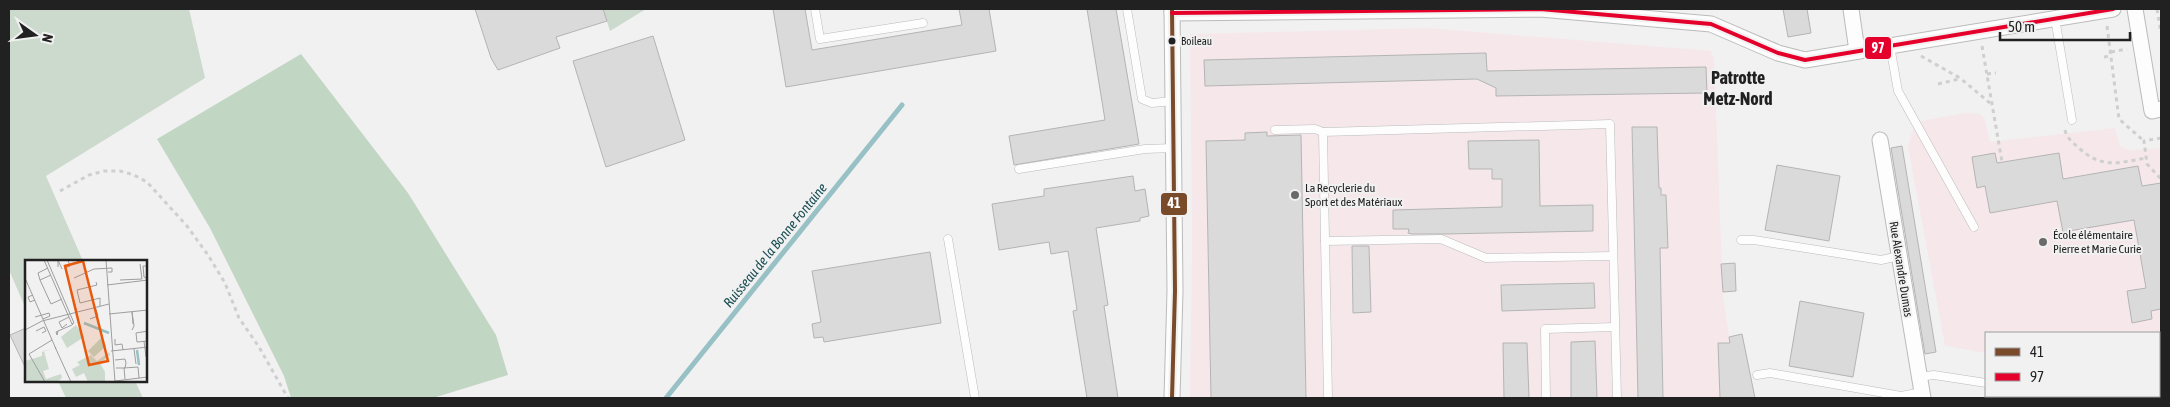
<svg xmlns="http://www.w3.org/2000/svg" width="2170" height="407" font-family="'Asap Condensed',sans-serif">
<rect width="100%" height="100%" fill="#f1f1f2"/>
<g fill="#f6e8ea">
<polygon points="1428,28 1712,51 1711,55 1714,56 1723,297 1739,398 1190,398 1192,240 1190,34"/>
<polygon points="1966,113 1980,114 1985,119 1990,142 2115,128 2120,146 2128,150 2161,148 2161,357 2159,357 2159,333 1986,333 1986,353 1945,346 1908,147 1912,131 1921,121"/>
</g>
<g fill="#ccdacd">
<polygon points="9,9 189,9 205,78 46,176 83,261 26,261 26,309 9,270"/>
<polygon points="603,9 646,9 610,31"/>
<polygon points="58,381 135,381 143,398 66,398"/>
</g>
<polygon fill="#c2d6c4" points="301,54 408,193 496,335 508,375 433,398 291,398 284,376 210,228 157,139"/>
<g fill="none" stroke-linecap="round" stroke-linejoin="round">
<polyline stroke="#97c1c4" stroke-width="5" points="666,398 902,105"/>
</g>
<g fill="#dbdadb" stroke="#b4b4b4">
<polygon points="475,9 603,9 607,21 556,37 560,48 498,70 491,58"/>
<polygon points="773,9 805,9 812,50 962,25 959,9 989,9 996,51 786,87"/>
<polygon points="1087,9 1116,9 1139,144 1014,165 1009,136 1105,120"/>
<polygon points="1783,9 1807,9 1811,33 1788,37"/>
<polygon points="653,36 685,140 606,167 573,61"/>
<polygon points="1486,53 1487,71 1706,67 1707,93 1496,96 1496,88 1477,79 1205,86 1204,60"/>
<polygon points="1632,127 1657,127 1659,188 1661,188 1661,195 1666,195 1668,248 1660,248 1663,398 1638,398"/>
<polygon points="1267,132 1267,136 1301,135 1306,398 1211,398 1206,141 1245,140 1245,133"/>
<polygon points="1539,140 1540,206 1593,205 1593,231 1444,234 1412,234 1408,233 1409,229 1393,229 1393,210 1502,207 1502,179 1492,179 1492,169 1469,169 1468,141"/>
<polygon points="1902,146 1936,352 1925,354 1891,148"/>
<polygon points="1995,153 1997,163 2059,153 2063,179 2138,166 2142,186 2161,183 2161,309 2151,311 2152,319 2132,323 2127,291 2146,288 2134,220 2063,232 2057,201 1990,213 1985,186 1977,188 1972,157"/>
<polygon points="1777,165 1840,176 1829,241 1765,230"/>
<polygon points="1133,176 1135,191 1145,189 1149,216 1140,218 1140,221 1096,228 1108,305 1104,306 1118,398 1087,398 1073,311 1077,310 1068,251 1051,254 1049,242 999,250 992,204 1044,196 1044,189"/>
<polygon points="1352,246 1369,246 1371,312 1353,313"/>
<polygon points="930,252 941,323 824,342 823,337 814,338 812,324 821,322 812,271"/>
<polygon points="1735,263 1736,291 1723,292 1721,264"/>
<polygon points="1594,283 1595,308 1502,311 1501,285"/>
<polygon points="1800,301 1864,313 1853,377 1789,366"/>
<polygon points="26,328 26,369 10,335"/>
<polygon points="1742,334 1755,398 1720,398 1718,343 1730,343 1729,337"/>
<polygon points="1595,341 1597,398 1571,398 1571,342"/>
<polygon points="1503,343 1527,343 1529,398 1504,398"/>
</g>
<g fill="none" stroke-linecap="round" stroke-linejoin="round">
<defs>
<g id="lane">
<polyline points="815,9 820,39 923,23"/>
<polyline points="1127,9 1142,99 1152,103 1173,101"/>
<polyline points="2055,18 2072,120"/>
<polyline points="1890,46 1898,91 1974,227"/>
<polyline points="1275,130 1315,129 1323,132"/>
<polyline points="1019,169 1145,149 1173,148"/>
<polyline points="948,239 975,398"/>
<polyline points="1741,240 1754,240 1881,260 1899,256"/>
<polyline points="1325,241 1441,239 1486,258 1613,256"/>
<polyline points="1757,375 1770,373 1901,396 1922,392"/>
<polyline points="1919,377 1934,375 1986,383"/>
<polyline points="1328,398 1323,132 1610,124 1617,398"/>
<polyline points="1546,398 1545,329 1615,327"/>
<polyline points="2086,398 2086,396"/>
<polyline points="2123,398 2123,396"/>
</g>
<g id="street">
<polyline points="1851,9 1857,51"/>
<polyline points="2135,9 2152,111 2161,109"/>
<polyline points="1172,13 1540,9 1711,24 1778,53 1805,60 2113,9"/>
<polyline points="1880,140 1923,398"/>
<polyline points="1172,398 1175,291 1172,9"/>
</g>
</defs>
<use href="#lane" stroke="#bbbbbc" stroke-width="9"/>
<use href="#street" stroke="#bbbbbc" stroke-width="17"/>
<g stroke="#cfcfcf" stroke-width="3" stroke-dasharray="4 4" stroke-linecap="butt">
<polyline points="2157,9 2161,33"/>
<polyline points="2107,26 2119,119 2144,141"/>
<polyline points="1982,46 2002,162"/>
<polyline points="2111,52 2127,49"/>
<polyline points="1921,56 1960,78 1990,103"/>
<polyline points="2104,57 2112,56"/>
<polyline points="1987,74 1996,73"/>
<polyline points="1938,84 1959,79"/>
<path d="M2065 130C2066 137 2073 143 2079 148 2102 169 2118 163 2146 158"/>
<polyline points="2161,138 2144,141 2147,164 2161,179"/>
<polyline points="60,191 89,175 104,171 120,171 134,175 147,182 187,226 208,255 225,283 239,318 259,347 288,398"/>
<polyline points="2051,396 2051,398"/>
</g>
<use href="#lane" stroke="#fdfdfd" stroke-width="8"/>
<use href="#street" stroke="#fdfdfd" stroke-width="15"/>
<defs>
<polyline id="bus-1" points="1172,398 1175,291 1172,9"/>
<polyline id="bus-2" points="1172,13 1540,9 1711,24 1778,53 1805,60 2113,9"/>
</defs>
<use href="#bus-1" stroke="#f1f1f2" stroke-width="8"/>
<use href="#bus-2" stroke="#f1f1f2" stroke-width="8"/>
<use href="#bus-1" stroke="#7a4b2a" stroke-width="4"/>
<use href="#bus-2" stroke="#e4002b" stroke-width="4"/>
</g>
<circle fill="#212121" stroke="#f1f1f2" stroke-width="2" cx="1172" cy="41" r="4.5"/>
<g fill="#6a6a6a" stroke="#f1f1f2" stroke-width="2">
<circle cx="1295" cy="195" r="5"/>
<circle cx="2043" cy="242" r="5"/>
</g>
<g text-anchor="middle" stroke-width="4" stroke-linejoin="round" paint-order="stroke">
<g font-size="11" fill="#212121" stroke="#f1f1f2" text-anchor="start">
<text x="1181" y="45">Boileau</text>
</g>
<g font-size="12" fill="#212121" stroke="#f1f1f2" text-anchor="start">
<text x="1305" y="192">La Recyclerie du<tspan x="1305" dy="14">Sport et des Matériaux</tspan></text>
<text x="2053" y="239">École élémentaire<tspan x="2053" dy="14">Pierre et Marie Curie</tspan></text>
</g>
<g font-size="12" fill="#212121" stroke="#f1f1f2">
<text transform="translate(1901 269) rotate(81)" y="4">Rue Alexandre Dumas</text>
</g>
<g font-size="14" font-style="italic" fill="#1b4f53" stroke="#f1f1f2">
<text transform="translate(775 245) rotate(-51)" y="5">Ruisseau de la Bonne Fontaine</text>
</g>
<g font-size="18" font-weight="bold" fill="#212121" stroke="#f1f1f2">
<text x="1738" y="84">Patrotte<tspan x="1738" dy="21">Metz-Nord</tspan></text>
</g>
</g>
<g transform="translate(25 260)">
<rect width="122" height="122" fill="#f1f1f2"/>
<path d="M51 65 59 77 42 88 36 77ZM28 89 19 91 20 95 29 93 20 95 24 109 18 111 21 119 36 114 37 118 32 122H1L0 101 17 96V92ZM84 92 85 95 75 103 80 112V122H63L59 113 51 117 47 109 55 105 52 102 66 95 72 101Z" fill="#ccdacd"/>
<path d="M76 78 81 86 69 97 63 91Z" fill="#c2d6c4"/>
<path fill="none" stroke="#97c1c4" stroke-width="2.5" d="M59 63 84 73M112 90 114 105"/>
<path fill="none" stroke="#9e9e9e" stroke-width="1" d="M19 0 47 64M22 0 49 63 47 64M43 0 45 6 40 8 52 52M81 0 90 122M123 6H118L119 17 123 19M33 7V0L37 9M23 8 13 13 15 20 26 15M0 18 31 89M49 18 69 9 87 8V12H83M15 20 26 44 37 39M95 20 117 19 115 4M71 22 72 25 52 30 55 43 75 38V46M82 25 123 20M8 35 3 37 5 42 10 40M84 54 123 50M10 57 24 53 25 56 18 59M65 59 73 56 70 47M42 64 37 68 34 62 44 57M0 70 17 61 84 44M107 70 109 66 107 52 108 64M11 71 19 67 21 71 17 73M33 71 32 75 31 72 33 71 47 65 48 64M123 71 111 73 112 82 123 81M90 79V85L97 84 98 90M119 81 121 97M30 87 46 122M109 89 111 104M86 91 123 87M90 100 100 99 101 103 100 108H91M100 119 99 108 113 107 114 118M90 121 123 117M20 122 4 94 27 80"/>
<path fill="#e8590c" fill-opacity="0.15" stroke="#e8590c" stroke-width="2.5" d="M58 1 83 101 64 105 40 6Z"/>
<rect width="122" height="122" fill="none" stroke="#212121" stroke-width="2.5"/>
</g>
<g stroke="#f1f1f2" stroke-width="2">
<rect x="1864" y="36" width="28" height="24" rx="5" fill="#e4002b"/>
<rect x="1160" y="192" width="28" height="24" rx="5" fill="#7a4b2a"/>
</g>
<g font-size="14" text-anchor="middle" font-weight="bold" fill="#fff">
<text x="1878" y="53">97</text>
<text x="1174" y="208">41</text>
</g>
<rect width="2170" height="407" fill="none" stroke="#212121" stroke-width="20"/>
<rect x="1985" y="332" width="175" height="65" fill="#f1f1f2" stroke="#9e9e9e"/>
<rect x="1995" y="348" width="25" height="8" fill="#7a4b2a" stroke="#9e9e9e"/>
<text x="2030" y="357" font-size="15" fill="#212121">41</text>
<rect x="1995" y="373" width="25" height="8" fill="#e4002b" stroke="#9e9e9e"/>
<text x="2030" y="382" font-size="15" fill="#212121">97</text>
<g transform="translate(35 35) rotate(104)" stroke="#f1f1f2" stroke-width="4" paint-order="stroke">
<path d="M0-4L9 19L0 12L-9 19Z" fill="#212121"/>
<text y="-8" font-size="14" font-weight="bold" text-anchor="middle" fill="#212121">N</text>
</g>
<path d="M2000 32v8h130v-8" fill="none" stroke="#212121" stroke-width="2.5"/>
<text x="2008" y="32" font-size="15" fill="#212121" stroke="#f1f1f2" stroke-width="4" paint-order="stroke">50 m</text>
</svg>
